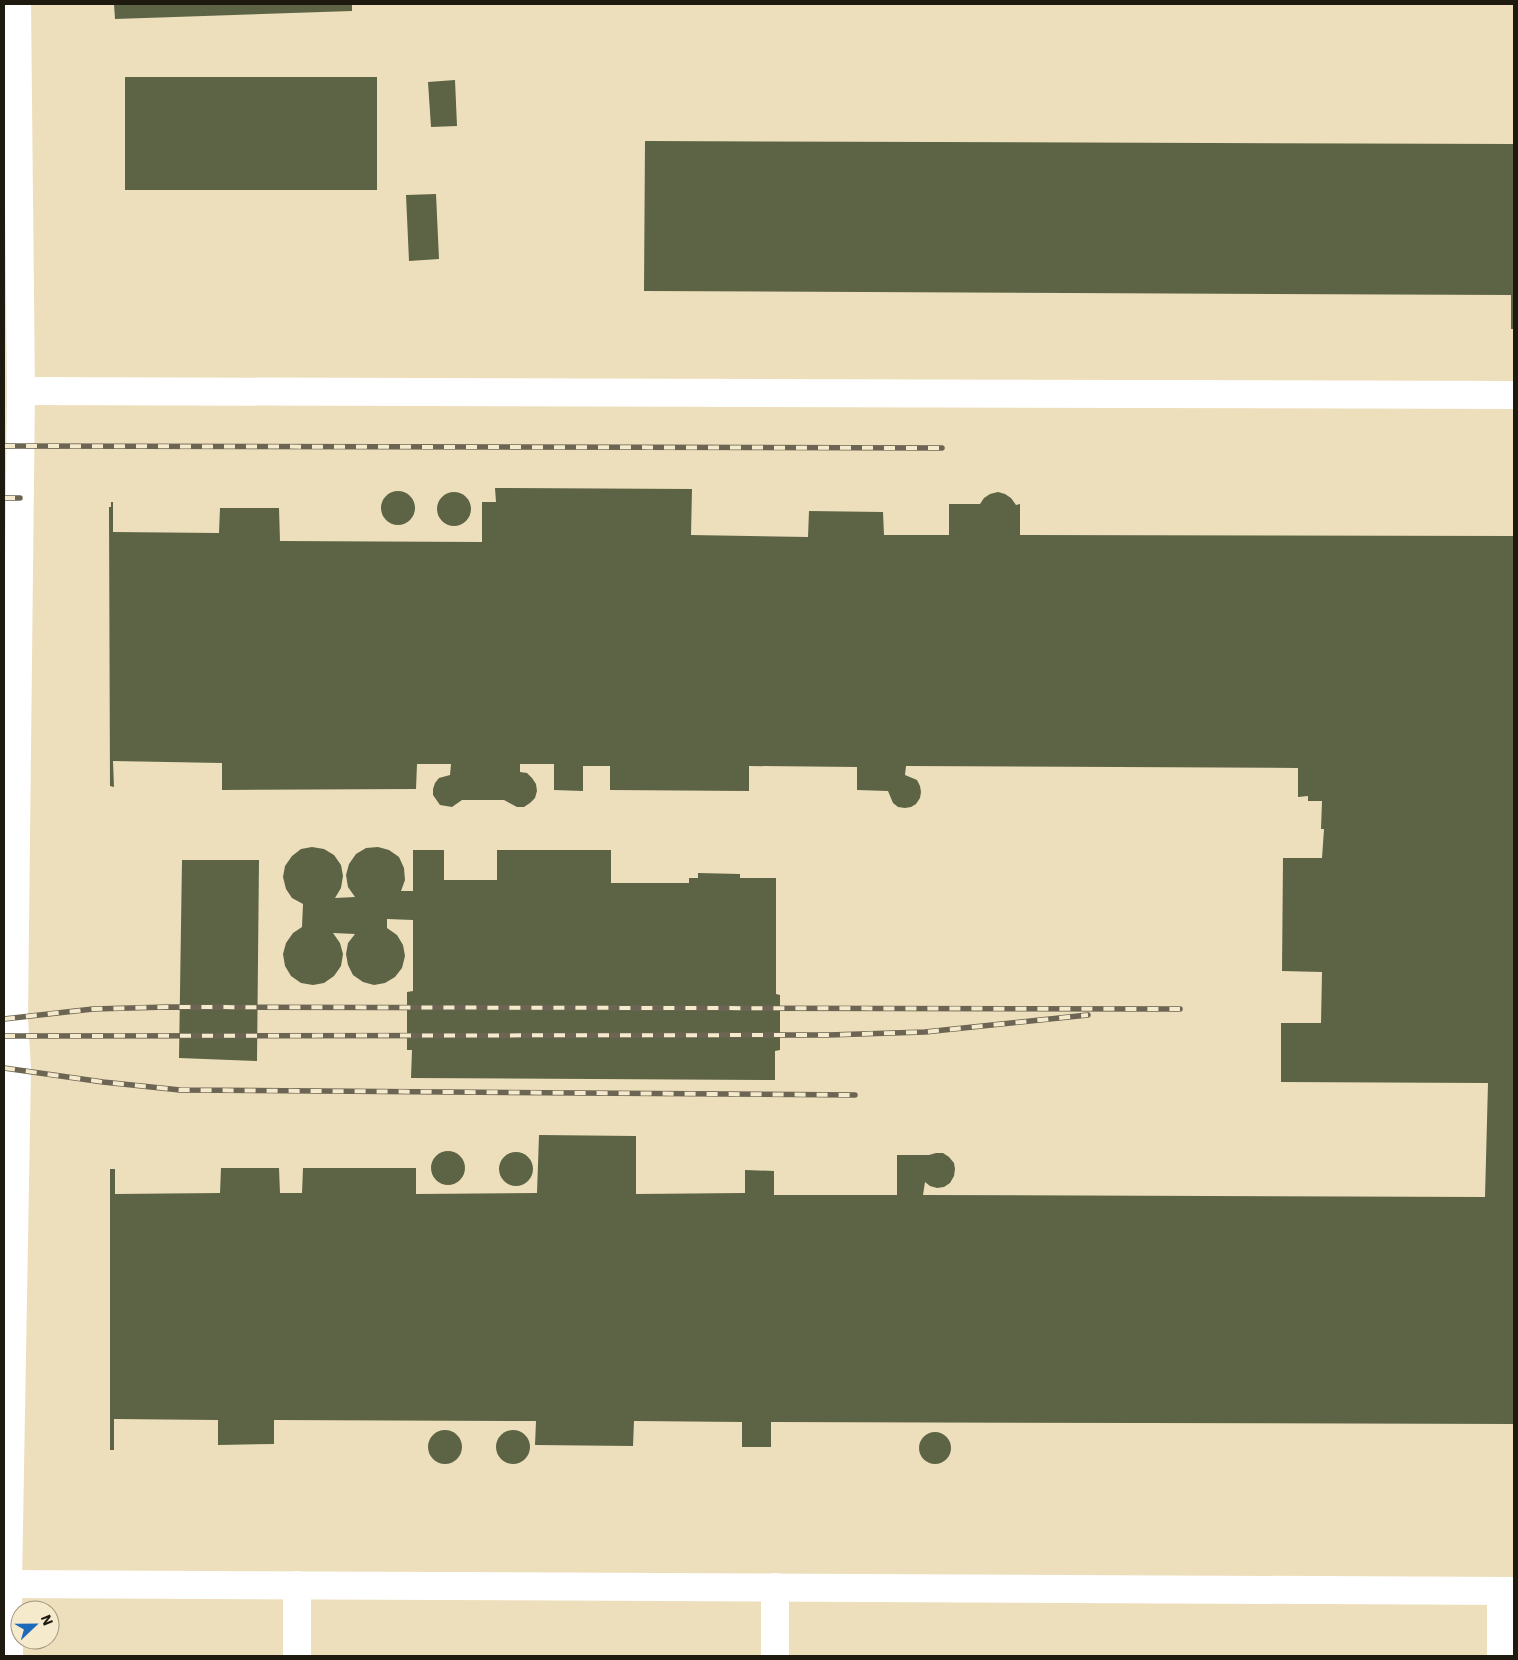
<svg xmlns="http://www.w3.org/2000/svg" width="1518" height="1660" font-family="'IBM Plex Sans',sans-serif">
<rect width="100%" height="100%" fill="#f6eacd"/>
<path fill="#eedfbc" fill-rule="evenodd" d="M4 4H1514V1656H4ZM20 1610H50V1640H20Z"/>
<g fill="#5c6445">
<polygon points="114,4 352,4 352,11 115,19"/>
<rect x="125" y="77" width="252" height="113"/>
<polygon points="455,80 457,126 431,127 428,82"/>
<polygon points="645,141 1514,144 1514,329 1511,329 1511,295 644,291"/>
<polygon points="436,194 439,259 409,261 406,195"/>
<polygon points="495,488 692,489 691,535 808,537 809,511 883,512 884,535 949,535 949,504 980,504 984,498 990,494 998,492 1005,494 1011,498 1016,505 1020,504 1020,535 1514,536 1514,1424 771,1422 771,1447 742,1447 742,1422 634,1421 633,1446 535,1445 536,1421 274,1420 274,1444 218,1445 218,1420 114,1419 114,1450 110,1450 110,1169 115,1169 115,1194 220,1193 221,1168 279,1168 280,1193 302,1193 303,1168 416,1168 416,1194 537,1193 539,1135 636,1136 636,1194 745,1193 745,1170 774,1171 774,1195 897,1195 897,1155 929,1155 936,1153 943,1153 949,1157 954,1163 955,1169 954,1176 950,1183 944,1187 937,1188 930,1186 925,1182 923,1195 1485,1197 1488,1083 1281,1082 1281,1023 1321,1023 1322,972 1282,971 1283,858 1322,858 1324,829 1321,829 1322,801 1308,801 1308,796 1298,797 1298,768 906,766 905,775 917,780 920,786 921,792 920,798 916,804 911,807 905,808 898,807 893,803 888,791 857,790 857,767 749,766 749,791 610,790 610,766 583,766 583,791 554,790 554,764 520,764 520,772 527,773 532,778 536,784 537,791 535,798 530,803 524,807 517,807 504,800 462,800 452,807 440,805 433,795 433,789 435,783 439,778 450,775 451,764 417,764 416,789 222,790 222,763 113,761 114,787 110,786 109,507 111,507 111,502 113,502 113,532 219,533 220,508 279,508 280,541 482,542 482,502 496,502"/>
<circle cx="398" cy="508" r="17"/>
<circle cx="454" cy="509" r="17"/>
<polygon points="312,847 324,849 334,855 341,865 343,876 341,888 335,898 355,897 348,887 346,875 349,864 356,854 366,848 378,847 389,850 399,857 404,868 405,880 401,891 413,891 413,850 444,850 444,880 497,880 497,850 611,850 611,883 689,883 689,878 698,878 698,873 740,874 740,878 776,878 776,994 780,995 780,1050 775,1051 775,1080 411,1078 412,1050 407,1050 407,992 413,991 413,920 387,919 387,928 397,935 403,945 405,956 402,968 395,977 385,983 374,985 363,982 353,975 348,965 346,954 348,943 355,934 333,933 340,943 343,954 341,966 334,976 324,983 313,985 301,983 291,976 285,966 283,954 286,943 293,933 302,927 303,904 292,898 286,889 283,877 285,866 292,856 301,849"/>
<polygon points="182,860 259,860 257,1061 179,1058"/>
<circle cx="448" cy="1168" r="17"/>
<circle cx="516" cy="1169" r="17"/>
<circle cx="445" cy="1447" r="17"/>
<circle cx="513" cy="1447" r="17"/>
<circle cx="935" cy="1448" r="16"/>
</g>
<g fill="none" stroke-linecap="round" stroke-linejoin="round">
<g stroke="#fff" stroke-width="28">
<polyline points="21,391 1514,395"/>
<polyline points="4,1584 1514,1591"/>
<polyline points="775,1587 775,1656"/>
<polyline points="1501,1591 1501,1656"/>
<polyline points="9,1656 8,1584 17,1069 14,1018 21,391 17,4"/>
<polyline points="297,1656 297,1585"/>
</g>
<defs>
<g id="rail">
<polyline points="4,446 942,448"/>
<polyline points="4,498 20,498"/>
<polyline points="4,1019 93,1009 168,1007 1180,1009"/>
<polyline points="4,1036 828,1035 925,1032 1088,1015"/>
<polyline points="4,1068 103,1082 180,1090 855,1095"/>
</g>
</defs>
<use href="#rail" stroke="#6c6554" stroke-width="5.5"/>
<use href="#rail" stroke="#f6eacd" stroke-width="4" stroke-dasharray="11" stroke-linecap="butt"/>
</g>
<rect width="1518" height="1660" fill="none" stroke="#1e1a10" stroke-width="10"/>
<g transform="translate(35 1625) rotate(68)"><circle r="24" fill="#f6eacd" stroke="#a09781"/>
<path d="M0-4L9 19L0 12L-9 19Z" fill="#1e6aba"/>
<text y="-8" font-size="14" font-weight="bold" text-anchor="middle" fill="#1e1a10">N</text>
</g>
</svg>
